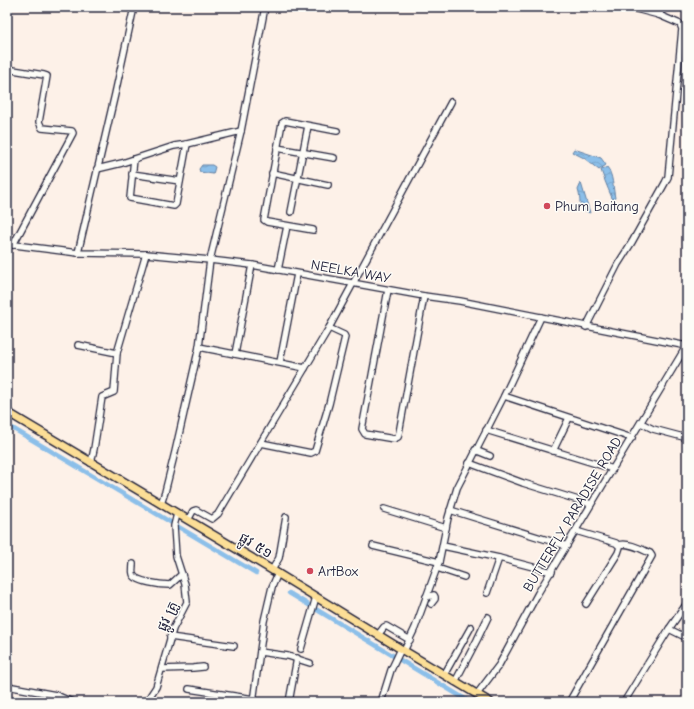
<svg xmlns="http://www.w3.org/2000/svg" width="694" height="709" font-family="'Comic Neue','Noto Sans Khmer',sans-serif">
<defs>
<pattern id="water-waves" width="16" height="10" patternUnits="userSpaceOnUse"><rect width="16" height="10" fill="#8cbfe9"/><path d="M0 5q4-4 8 0t8 0" fill="none" stroke="#78a4c9"/></pattern>
</defs>
<rect width="100%" height="100%" fill="#fdf1e8"/>
<filter id="ink" filterUnits="userSpaceOnUse"><feTurbulence type="fractalNoise" baseFrequency=".025" numOctaves="2"/><feDisplacementMap in="SourceGraphic" scale="8" xChannelSelector="R" yChannelSelector="G"/><feConvolveMatrix kernelMatrix="1 2 1 2 8 2 1 2 1" color-interpolation-filters="sRGB"/></filter>
<g filter="url(#ink)">
<g fill="url(#water-waves)" stroke="#6280a3">
<polygon points="574,149 601,158 606,165 599,170 584,158 572,152"/>
<polygon points="202,165 212,165 215,167 213,174 200,172 199,169"/>
<path d="M607 167C613 174 613 188 615 198L613 200C611 196 602 174 601 170Z"/>
<path d="M581 183 590 213C576 208 582 201 578 190Z"/>
</g>
<g fill="none" stroke-linecap="round" stroke-linejoin="round">
<g stroke="#8cbfe9" stroke-width="4.5">
<polyline points="7,425 256,573"/>
<polyline points="289,593 470,702"/>
</g>
<defs>
<g id="minor">
<polyline points="659,15 663,7"/>
<polyline points="7,69 44,75 47,76 39,122 42,128 72,131 73,133 13,245"/>
<polyline points="277,148 334,158"/>
<polyline points="134,159 130,198 174,206 176,204 187,144"/>
<polyline points="97,169 122,163 174,146 187,144 241,131"/>
<polyline points="272,173 328,185"/>
<polyline points="132,174 180,181"/>
<polyline points="291,212 308,126"/>
<polyline points="313,230 267,222 264,220 282,123 285,121 337,131"/>
<polyline points="7,244 78,253 146,254 210,260 252,265 424,296 460,301 687,346"/>
<polyline points="78,253 115,94 134,7"/>
<polyline points="278,270 287,226"/>
<polyline points="388,290 362,429 365,434 394,439 398,437 399,433 424,296"/>
<polyline points="586,327 618,264 632,242 665,183 668,177 682,29 680,24 659,15 628,7"/>
<polyline points="78,345 117,353"/>
<polyline points="199,347 305,368"/>
<polyline points="235,354 252,265"/>
<polyline points="280,362 297,274"/>
<polyline points="504,396 632,438"/>
<polyline points="641,423 653,429 687,438"/>
<polyline points="486,430 613,469"/>
<polyline points="261,443 311,453 315,451 329,404 345,337 344,335 329,328"/>
<polyline points="475,450 490,456"/>
<polyline points="553,451 569,418"/>
<polyline points="91,463 94,449 102,397 114,392 117,353 146,254"/>
<polyline points="469,463 523,483 591,504"/>
<polyline points="161,504 165,492 175,452 199,347 210,260 241,131 265,7"/>
<polyline points="384,509 446,528"/>
<polyline points="450,510 567,546"/>
<polyline points="188,520 193,511 196,510 212,519 218,514 329,328 451,102"/>
<polyline points="576,531 616,543 620,547 618,553 586,604"/>
<polyline points="373,546 439,562"/>
<polyline points="443,546 499,558 552,572"/>
<path d="M133 564C133 567 132 571 133 574 135 582 162 585 170 585L182 574"/>
<polyline points="437,568 464,577"/>
<polyline points="272,570 279,558 286,517"/>
<polyline points="487,593 499,558"/>
<polyline points="426,597 434,595 435,597 435,599 431,604"/>
<polyline points="669,629 687,638"/>
<polyline points="378,635 384,627 386,626 410,640"/>
<polyline points="170,637 234,646"/>
<polyline points="301,649 316,597"/>
<polyline points="404,651 415,628 439,562 448,518 457,488 504,396 541,317"/>
<polyline points="260,652 288,656 310,663"/>
<polyline points="162,669 193,668 203,667"/>
<polyline points="444,675 471,627"/>
<polyline points="455,682 477,640 488,617"/>
<polyline points="7,686 56,695 72,702"/>
<polyline points="189,689 254,699"/>
<polyline points="477,694 499,665 538,593 687,345"/>
<polyline points="146,702 156,687 173,629 187,602 185,584 176,556 174,526 177,514"/>
<polyline points="253,702 264,621 272,587 278,573"/>
<polyline points="289,702 297,658"/>
<polyline points="381,702 391,670 401,649"/>
<path d="M569 702 652 556 650 553C641 549 628 542 619 545"/>
<polyline points="624,702 669,629 687,603"/>
</g>
<polyline id="major" points="7,412 272,570 401,649 490,702"/>
</defs>
<use href="#minor" stroke="#22223b" stroke-width="8"/>
<use href="#major" stroke="#22223b" stroke-width="10"/>
<use href="#minor" stroke="#fdfcf7" stroke-width="5.5"/>
<use href="#major" stroke="#fcde96" stroke-width="7"/>
</g>
</g>
<g fill="#d1495b" stroke="#fdfcf7" stroke-width="1.5">
<circle cx="547" cy="206" r="4"/>
<circle cx="310" cy="571" r="4"/>
</g>
<g text-anchor="middle" stroke-width="3" stroke-linejoin="round" paint-order="stroke">
<g font-size="14" fill="#22223b" stroke="#fdfcf7" text-anchor="start">
<text x="555" y="211">Phum Baitang</text>
<text x="318" y="576">ArtBox</text>
</g>
<g font-size="14" fill="#22223b" stroke="#fdfcf7">
<text transform="translate(351 271) rotate(10)" y="5">NEELKA WAY</text>
<text transform="translate(572 514) rotate(-59)" y="5">BUTTERFLY PARADISE ROAD</text>
<text transform="translate(256 545) rotate(31)" y="5">ផ្លូវ ៥១</text>
<text transform="translate(167 616) rotate(-65)" y="5">ផ្លូវ គ្រូ</text>
</g>
</g>
<rect width="694" height="709" fill="none" stroke="#fdfcf7" stroke-width="24"/>
<rect x="12" y="12" width="670" height="685" fill="none" stroke="#22223b" stroke-width="1.5" filter="url(#ink)"/>
</svg>
